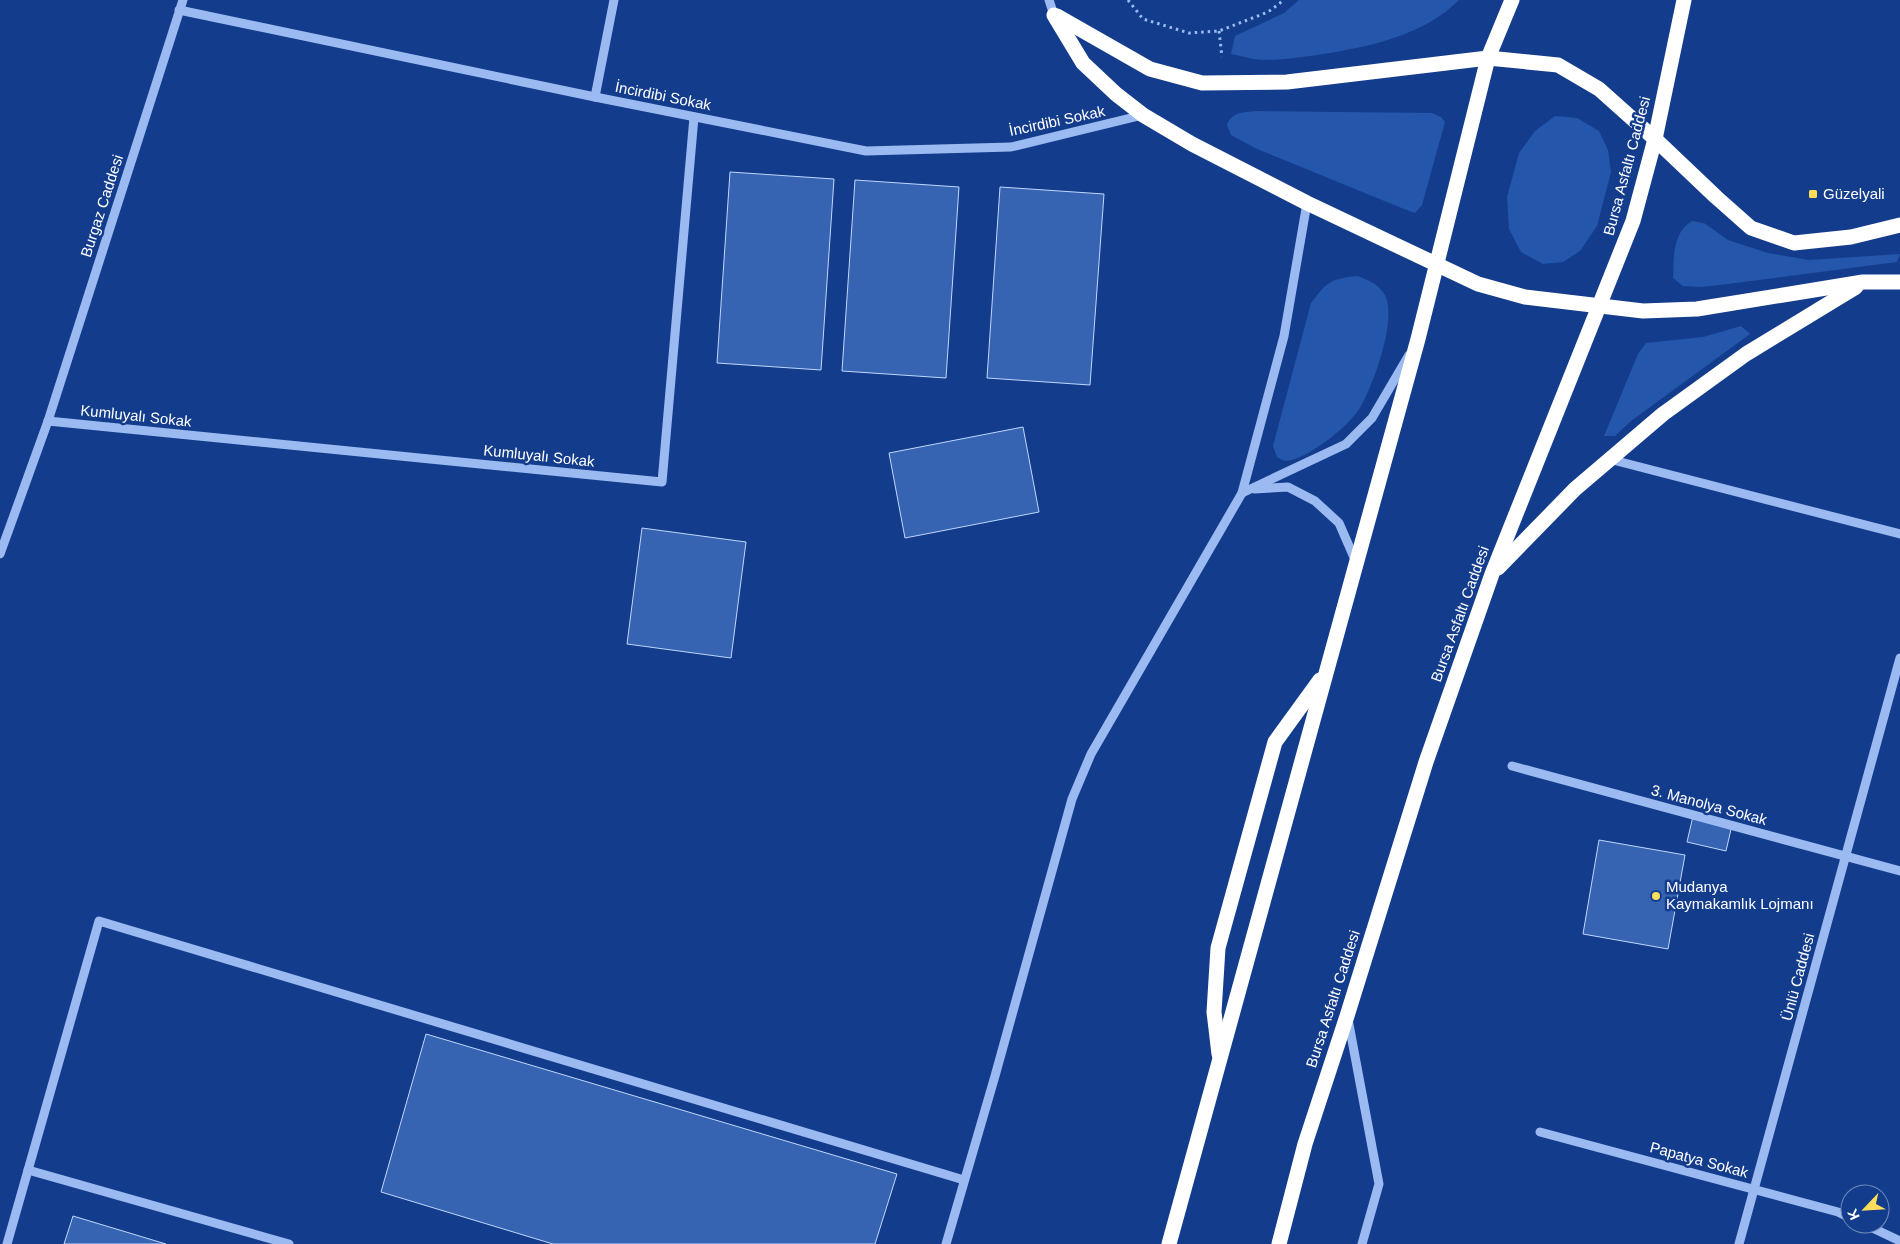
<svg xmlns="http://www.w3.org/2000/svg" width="1900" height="1244" font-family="Arial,sans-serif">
<rect width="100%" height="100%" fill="#133d8c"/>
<g fill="#2456ab">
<path d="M1299 0H1459C1425 34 1376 45 1330 53 1309 56 1286 60 1265 60 1254 60 1242 56 1231 54L1235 36 1284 13Z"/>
<path d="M1257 111 1432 113 1441 117 1445 122 1422 205 1415 213 1404 209 1255 148 1231 135 1227 125C1232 111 1243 113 1257 111Z"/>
<polygon points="1555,116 1577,118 1599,131 1608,150 1611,172 1597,226 1580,251 1563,262 1543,264 1521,252 1509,229 1507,197 1519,153 1535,131"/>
<path d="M1692 221 1704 223 1728 240 1768 253 1809 260 1900 254 1897 262 1728 284 1701 287 1683 286 1673 278C1674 258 1672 233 1692 221Z"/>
<path d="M1358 276C1367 280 1377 283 1383 292 1400 314 1373 386 1360 408 1350 425 1308 459 1287 461 1284 461 1280 459 1277 457L1273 446 1311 303C1328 281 1330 279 1358 276Z"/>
<polygon points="1741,326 1750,334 1631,421 1615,436 1604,436 1638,354 1646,343 1703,337"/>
</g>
<g fill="#3664b3" stroke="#c1d7fc">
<polygon points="730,172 834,179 821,370 717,363"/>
<polygon points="855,180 959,187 946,378 842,371"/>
<polygon points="1000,187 1104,194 1090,385 987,378"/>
<polygon points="1023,427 1039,512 905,538 889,453"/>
<polygon points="642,528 746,542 731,658 627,644"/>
<polygon points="1693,816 1732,825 1726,851 1687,842"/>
<polygon points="1599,840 1685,855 1668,949 1583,934"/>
<polygon points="426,1034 897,1174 875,1244 553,1244 381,1192"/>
<polygon points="73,1216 166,1244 64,1244"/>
</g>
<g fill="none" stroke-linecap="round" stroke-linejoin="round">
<g stroke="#9bbaf1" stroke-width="3" stroke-dasharray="2.5 4" stroke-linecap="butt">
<polyline points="1128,0 1143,19 1189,33 1219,31 1268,12 1284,0"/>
<polyline points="1219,31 1222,57"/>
</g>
<g stroke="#9bbaf1" stroke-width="9">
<polyline points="1049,0 1054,15"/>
<polyline points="179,10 595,97 866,151 1011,147 1143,115"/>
<polyline points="595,97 614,0"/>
<polyline points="48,421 662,482 694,117"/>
<polyline points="1609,459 1900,534"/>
<polyline points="1254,489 1288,487 1315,501 1339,523 1356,562"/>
<polyline points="1242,493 1346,444 1372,418 1409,355"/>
<polyline points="0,554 48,421 183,0"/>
<polyline points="1512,766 1900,871"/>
<polyline points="1348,1019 1379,1184 1362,1244"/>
<polyline points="1540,1132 1838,1212 1850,1218"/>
<polyline points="28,1170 289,1244"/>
<polyline points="1864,1224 1900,1241"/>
<polyline points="7,1244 99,921 964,1180"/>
<polyline points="946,1244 995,1076 1072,799 1091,754 1242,493 1284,336 1307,203"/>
<polyline points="1739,1244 1900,658"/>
</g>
<g stroke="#fff" stroke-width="15">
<polyline points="1054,15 1083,63 1116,94 1143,115 1192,144 1307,203 1478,284 1525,297 1643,311 1697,309 1863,282 1900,282"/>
<polyline points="1057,16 1150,69 1202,83 1287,82 1488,58 1558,65 1599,89 1655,139 1716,197 1751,228 1794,243 1851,237 1900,225"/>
<polyline points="1498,568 1575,489 1663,414 1746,354 1856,287"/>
<polyline points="1219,1054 1214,1012 1218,948 1275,742 1320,680"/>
<polyline points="1169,1244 1418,339 1488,58 1512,0"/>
<polyline points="1279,1244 1305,1144 1347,1016 1426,762 1492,574 1633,221 1655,139 1684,0"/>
</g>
</g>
<g fill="#ffdd5a" stroke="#133d8c" stroke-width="2">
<rect x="1808" y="189" width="10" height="10" rx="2.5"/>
<circle cx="1656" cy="896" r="5"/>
</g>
<g text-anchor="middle" stroke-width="5" stroke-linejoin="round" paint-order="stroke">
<g font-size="15" fill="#fff" stroke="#133d8c">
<text transform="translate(663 96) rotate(11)" y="5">İncirdibi Sokak</text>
<text transform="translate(1057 121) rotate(-12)" y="5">İncirdibi Sokak</text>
<text transform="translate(1627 166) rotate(-75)" y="5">Bursa Asfaltı Caddesi</text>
<text transform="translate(102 206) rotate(-72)" y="5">Burgaz Caddesi</text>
<text transform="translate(136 416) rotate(6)" y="5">Kumluyalı Sokak</text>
<text transform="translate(539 456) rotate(6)" y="5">Kumluyalı Sokak</text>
<text transform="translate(1460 614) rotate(-70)" y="5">Bursa Asfaltı Caddesi</text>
<text transform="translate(1709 805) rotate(15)" y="5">3. Manolya Sokak</text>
<text transform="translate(1798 977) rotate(-75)" y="5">Ünlü Caddesi</text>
<text transform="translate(1333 999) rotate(-72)" y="5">Bursa Asfaltı Caddesi</text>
<text transform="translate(1699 1160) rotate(15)" y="5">Papatya Sokak</text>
</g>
<g font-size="15" fill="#fff" stroke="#133d8c" text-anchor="start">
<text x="1823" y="199">Güzelyali</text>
<text x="1666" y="892">Mudanya<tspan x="1666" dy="17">Kaymakamlık Lojmanı</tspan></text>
</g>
</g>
<g transform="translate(1865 1209) rotate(245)"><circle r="24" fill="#133d8c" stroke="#718bba"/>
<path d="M0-4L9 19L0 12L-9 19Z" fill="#ffdd5a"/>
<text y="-8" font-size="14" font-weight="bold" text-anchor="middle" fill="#ffffff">K</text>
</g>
</svg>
